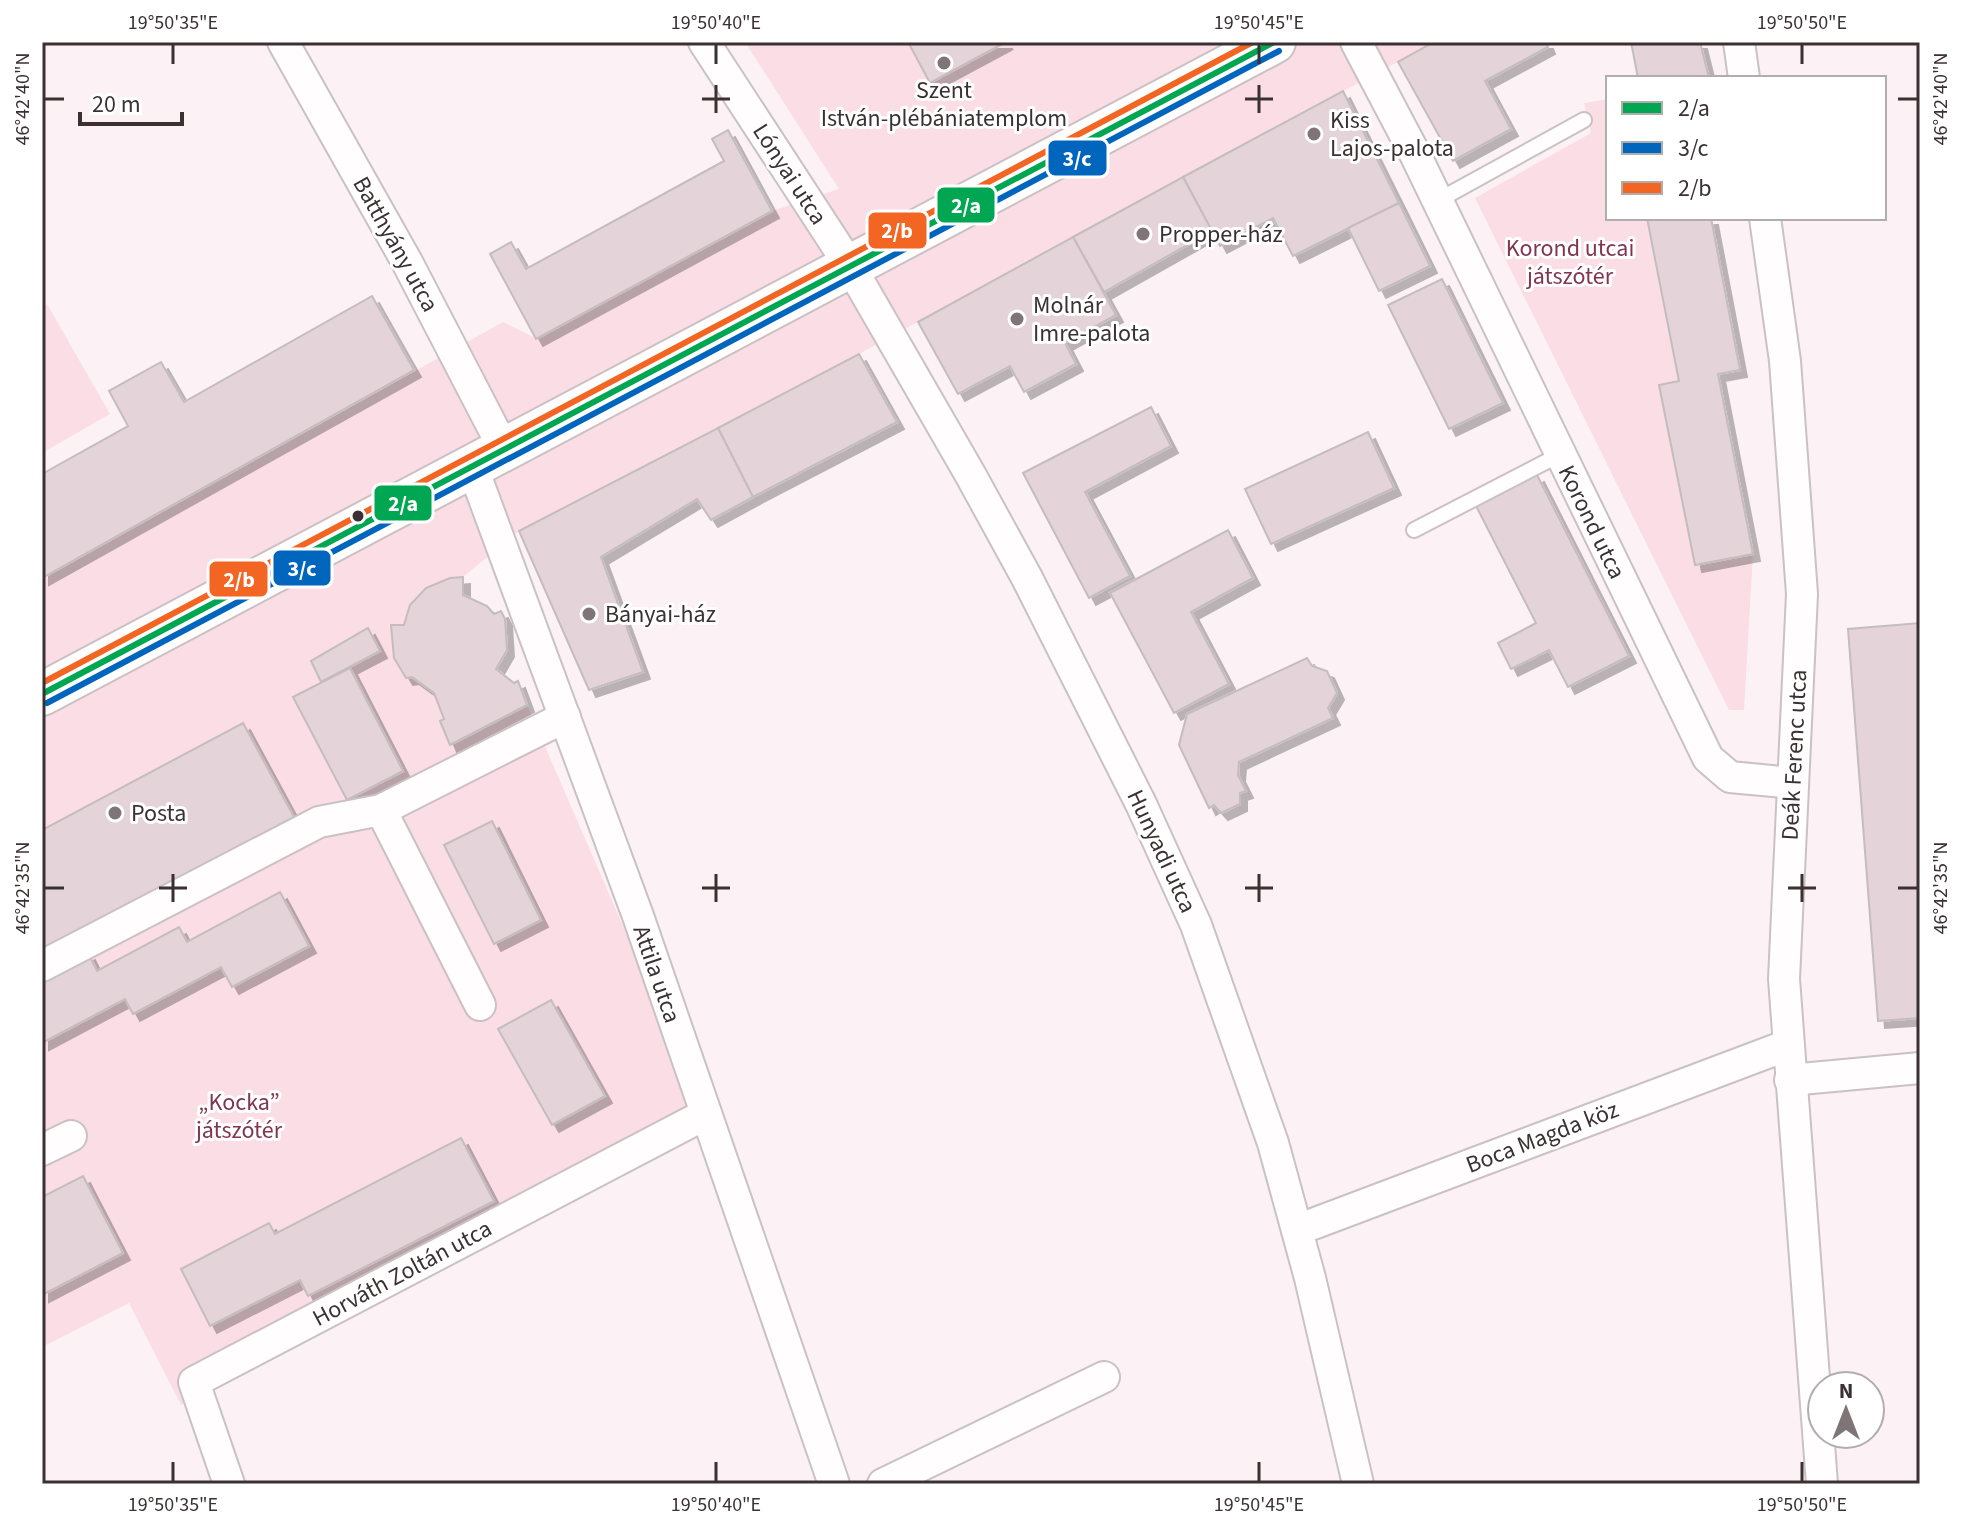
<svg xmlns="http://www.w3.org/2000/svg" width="1962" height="1526" font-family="'Source Sans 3',sans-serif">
<defs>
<filter id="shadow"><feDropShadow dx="7" dy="7" stdDeviation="0" flood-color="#0004"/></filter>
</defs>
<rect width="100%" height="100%" fill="#fcf2f5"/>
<g fill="#fadde5" fill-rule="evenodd">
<path d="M745 42H1434L859 354 519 531 463 577 450 578 426 588 410 605 404 625H392L394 658 406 678 412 677 434 693 444 719 440 722 450 745 527 705 706 1117 181 1405 129 1303 42 1347V579L503 322 536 338 772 211 839 189ZM368 628 380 651 321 682 311 661Z"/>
<polygon points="1608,99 1608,218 1647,218 1679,381 1660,385 1695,565 1753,554 1744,710 1729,710 1475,198 1591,133 1584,103"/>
<polygon points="47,304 110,414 42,453 42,307"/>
</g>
<g fill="#e4d3d8" stroke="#c4bcbe" stroke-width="2" filter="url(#shadow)">
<polygon points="908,42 1006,42 930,83"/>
<polygon points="1434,42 1546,42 1548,47 1485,81 1511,129 1453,161 1398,62"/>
<polygon points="1631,42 1700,42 1709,78 1638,78"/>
<polygon points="1343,91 1399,203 1293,256 1273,218 1220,246 1183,177"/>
<polygon points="728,130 772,211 536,339 490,254 511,242 526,269 724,161 712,139"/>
<polygon points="1183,177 1212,231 1104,292 1073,237"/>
<polygon points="1399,203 1430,266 1379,291 1348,228"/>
<polygon points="1647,218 1711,218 1740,370 1718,374 1753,554 1695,565 1659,385 1679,381"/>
<polygon points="1073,237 1116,315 1065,343 1076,364 1024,392 1010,366 958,394 918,322"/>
<polygon points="1442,279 1503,403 1449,429 1388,305"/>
<polygon points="372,296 414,370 42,578 42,474 128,426 109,391 161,362 184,402"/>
<polygon points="859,354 897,422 753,497 718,428"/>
<polygon points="1151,407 1171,446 1085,492 1130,576 1089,598 1023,473"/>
<polygon points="718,428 753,497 711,520 697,499 601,557 643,672 589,690 519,531"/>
<polygon points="1368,432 1394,488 1271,544 1245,489"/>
<polygon points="1537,475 1629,656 1568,687 1549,650 1511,669 1498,643 1536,623 1476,506"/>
<polygon points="1228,530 1253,578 1191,612 1229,684 1174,713 1110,593"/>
<polygon points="463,577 463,595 487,606 494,614 501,611 505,619 507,650 496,669 514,683 518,681 527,705 450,745 440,721 444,719 434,693 412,677 406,678 394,658 391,625 404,625 410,605 426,588 450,578"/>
<polygon points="1920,623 1920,1018 1878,1021 1848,629"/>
<polygon points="368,628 380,651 321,682 311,661"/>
<polygon points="1307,658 1312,666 1327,671 1337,693 1328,708 1333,718 1239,762 1238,775 1246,791 1240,793 1240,804 1221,813 1214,805 1209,808 1179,745 1187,714"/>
<polygon points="350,668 403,771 347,800 293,697"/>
<polygon points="243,723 294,817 42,952 42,830"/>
<polygon points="492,821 541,920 494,944 444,845"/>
<polygon points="280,892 309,946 232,987 221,967 133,1014 125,999 42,1043 42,977 88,953 97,971 179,927 187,942"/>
<polygon points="551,1000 605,1096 552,1125 498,1029"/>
<polygon points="461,1138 494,1201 308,1296 300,1280 210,1326 181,1269 269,1223 275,1234"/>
<polygon points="83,1176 123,1253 42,1295 42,1197"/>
</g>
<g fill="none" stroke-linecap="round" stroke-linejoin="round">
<defs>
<g id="lane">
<polyline points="1437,201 1584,120"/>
<polyline points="1414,530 1559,455"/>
</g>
<g id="street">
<polyline points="283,42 407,262 504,449"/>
<polyline points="704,42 850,266 970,474 1027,578 1141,804 1196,925 1273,1143 1310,1278 1358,1484"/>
<polyline points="1356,42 1414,152 1708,758 1730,777 1793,783"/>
<polyline points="1739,42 1744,78"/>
<polyline points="1765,218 1785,361 1802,594 1784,979 1822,1484"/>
<polyline points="472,466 638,916 834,1484"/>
<polyline points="381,810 480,1005"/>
<polyline points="42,966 319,822 381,810 565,717"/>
<polyline points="1790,1080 1920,1068"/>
<polyline points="42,1150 71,1136"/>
<polyline points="1297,1230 1788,1045"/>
<polyline points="229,1484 194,1382 706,1114"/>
<polyline points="883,1484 1104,1377"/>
</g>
<polyline id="secondary" points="42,694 1274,42"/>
</defs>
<use href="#lane" stroke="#cac1c4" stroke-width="18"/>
<use href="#street" stroke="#cac1c4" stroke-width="34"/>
<use href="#secondary" stroke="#cac1c4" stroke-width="46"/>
<use href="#lane" stroke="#fffdfe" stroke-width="14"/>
<use href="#street" stroke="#fffdfe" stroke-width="30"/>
<use href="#secondary" stroke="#fffdfe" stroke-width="42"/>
<defs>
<polyline id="bus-1" points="42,694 1274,42"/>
<polyline id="bus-2" points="47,703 1279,51"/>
<polyline id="bus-3" points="42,683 1253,42"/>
</defs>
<use href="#bus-1" stroke="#fff" stroke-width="12"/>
<use href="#bus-2" stroke="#fff" stroke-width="12"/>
<use href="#bus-3" stroke="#fff" stroke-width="12"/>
<use href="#bus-1" stroke="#00a651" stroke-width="6"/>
<use href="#bus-2" stroke="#0065bd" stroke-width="6"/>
<use href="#bus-3" stroke="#f26522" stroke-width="6"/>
</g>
<path fill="none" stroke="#3b3133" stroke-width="3" d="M173 44V64M716 44V64M1259 44V64M1802 44V64M716 85V113M1259 85V113M44 99H64M702 99H730M1245 99H1273M1898 99H1918M173 874V902M716 874V902M1259 874V902M1802 874V902M44 888H64M159 888H187M702 888H730M1245 888H1273M1788 888H1816M1898 888H1918M173 1462V1482M716 1462V1482M1259 1462V1482M1802 1462V1482"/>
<g fill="#7f7577" stroke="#fff" stroke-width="3">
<circle cx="944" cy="63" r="8"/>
<circle cx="1314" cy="134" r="8"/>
<circle cx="1143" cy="234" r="8"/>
<circle cx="1017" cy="319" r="8"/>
<circle cx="589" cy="614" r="8"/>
<circle cx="115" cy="813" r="8"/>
</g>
<circle fill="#3b3133" stroke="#fff" stroke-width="3" cx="358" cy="516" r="7"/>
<g text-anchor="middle" stroke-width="6" stroke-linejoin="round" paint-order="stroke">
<g font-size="24" fill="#3b3133" stroke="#fff" text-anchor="start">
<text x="944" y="98" text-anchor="middle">Szent<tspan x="944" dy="28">István-plébániatemplom</tspan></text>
<text x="1330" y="128">Kiss<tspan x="1330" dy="28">Lajos-palota</tspan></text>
<text x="1159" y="242">Propper-ház</text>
<text x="1033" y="313">Molnár<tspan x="1033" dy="28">Imre-palota</tspan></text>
<text x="605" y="622">Bányai-ház</text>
<text x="131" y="821">Posta</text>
</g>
<g font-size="24" fill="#3b3133" stroke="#fff">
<text transform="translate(790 174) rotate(57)" y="8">Lónyai utca</text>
<text transform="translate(396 244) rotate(61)" y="8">Batthyány utca</text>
<text transform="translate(1592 522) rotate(64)" y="8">Korond utca</text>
<text transform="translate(1794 755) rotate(-87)" y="8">Deák Ferenc utca</text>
<text transform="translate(1162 851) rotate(65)" y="8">Hunyadi utca</text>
<text transform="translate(657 974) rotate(71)" y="8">Attila utca</text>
<text transform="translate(1542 1137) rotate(-21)" y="8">Boca Magda köz</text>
<text transform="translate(402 1273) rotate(-28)" y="8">Horváth Zoltán utca</text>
</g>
<g font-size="24" fill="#813550" stroke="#fff">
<text x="1570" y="256">Korond utcai<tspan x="1570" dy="28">játszótér</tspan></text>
<text x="239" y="1110">„Kocka”<tspan x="239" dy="28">játszótér</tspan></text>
</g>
</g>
<g stroke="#fff" stroke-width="3">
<rect x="1047" y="139" width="61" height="38" rx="8" fill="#0065bd"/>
<rect x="936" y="186" width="60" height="38" rx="8" fill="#00a651"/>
<rect x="867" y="211" width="61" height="39" rx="8" fill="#f26522"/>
<rect x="373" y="484" width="60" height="38" rx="8" fill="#00a651"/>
<rect x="272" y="549" width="60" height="38" rx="8" fill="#0065bd"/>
<rect x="208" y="560" width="61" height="38" rx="8" fill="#f26522"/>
</g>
<g font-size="22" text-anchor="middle" font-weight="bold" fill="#fff">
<text x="1077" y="166">3/c</text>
<text x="966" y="213">2/a</text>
<text x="897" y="238">2/b</text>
<text x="403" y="511">2/a</text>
<text x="302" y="576">3/c</text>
<text x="239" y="587">2/b</text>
</g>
<rect width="1962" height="1526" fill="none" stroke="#ffffff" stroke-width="88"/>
<rect x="1606" y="76" width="280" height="144" fill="#ffffff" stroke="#b1adad" stroke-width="2"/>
<rect x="1622" y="102" width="40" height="12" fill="#00a651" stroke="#b1adad" stroke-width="2"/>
<text x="1678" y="116" font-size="24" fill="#3b3133">2/a</text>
<rect x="1622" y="142" width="40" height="12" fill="#0065bd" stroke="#b1adad" stroke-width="2"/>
<text x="1678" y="156" font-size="24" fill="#3b3133">3/c</text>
<rect x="1622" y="182" width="40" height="12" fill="#f26522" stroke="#b1adad" stroke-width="2"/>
<text x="1678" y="196" font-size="24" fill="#3b3133">2/b</text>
<g transform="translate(1846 1410)"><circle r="38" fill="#ffffff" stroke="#b1adad" stroke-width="2"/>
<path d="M0-6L14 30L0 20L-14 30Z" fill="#7f7577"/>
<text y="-12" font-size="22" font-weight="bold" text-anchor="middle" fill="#3b3133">N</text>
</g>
<path d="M80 112v12h102v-12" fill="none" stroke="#3b3133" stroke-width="4"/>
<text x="92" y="112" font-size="24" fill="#3b3133" stroke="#ffffff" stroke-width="6" paint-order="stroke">20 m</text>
<rect x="44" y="44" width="1874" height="1438" fill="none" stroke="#3b3133" stroke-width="3"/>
<g font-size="20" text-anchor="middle" fill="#3b3133">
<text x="173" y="29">19°50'35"E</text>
<text x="716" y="29">19°50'40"E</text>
<text x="1259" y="29">19°50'45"E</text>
<text x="1802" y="29">19°50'50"E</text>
<text transform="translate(22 99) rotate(-90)" y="7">46°42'40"N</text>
<text transform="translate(1940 99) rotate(-90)" y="7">46°42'40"N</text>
<text transform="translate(22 888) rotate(-90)" y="7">46°42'35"N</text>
<text transform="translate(1940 888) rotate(-90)" y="7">46°42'35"N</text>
<text x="173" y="1511">19°50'35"E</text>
<text x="716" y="1511">19°50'40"E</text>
<text x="1259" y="1511">19°50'45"E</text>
<text x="1802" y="1511">19°50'50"E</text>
</g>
</svg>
